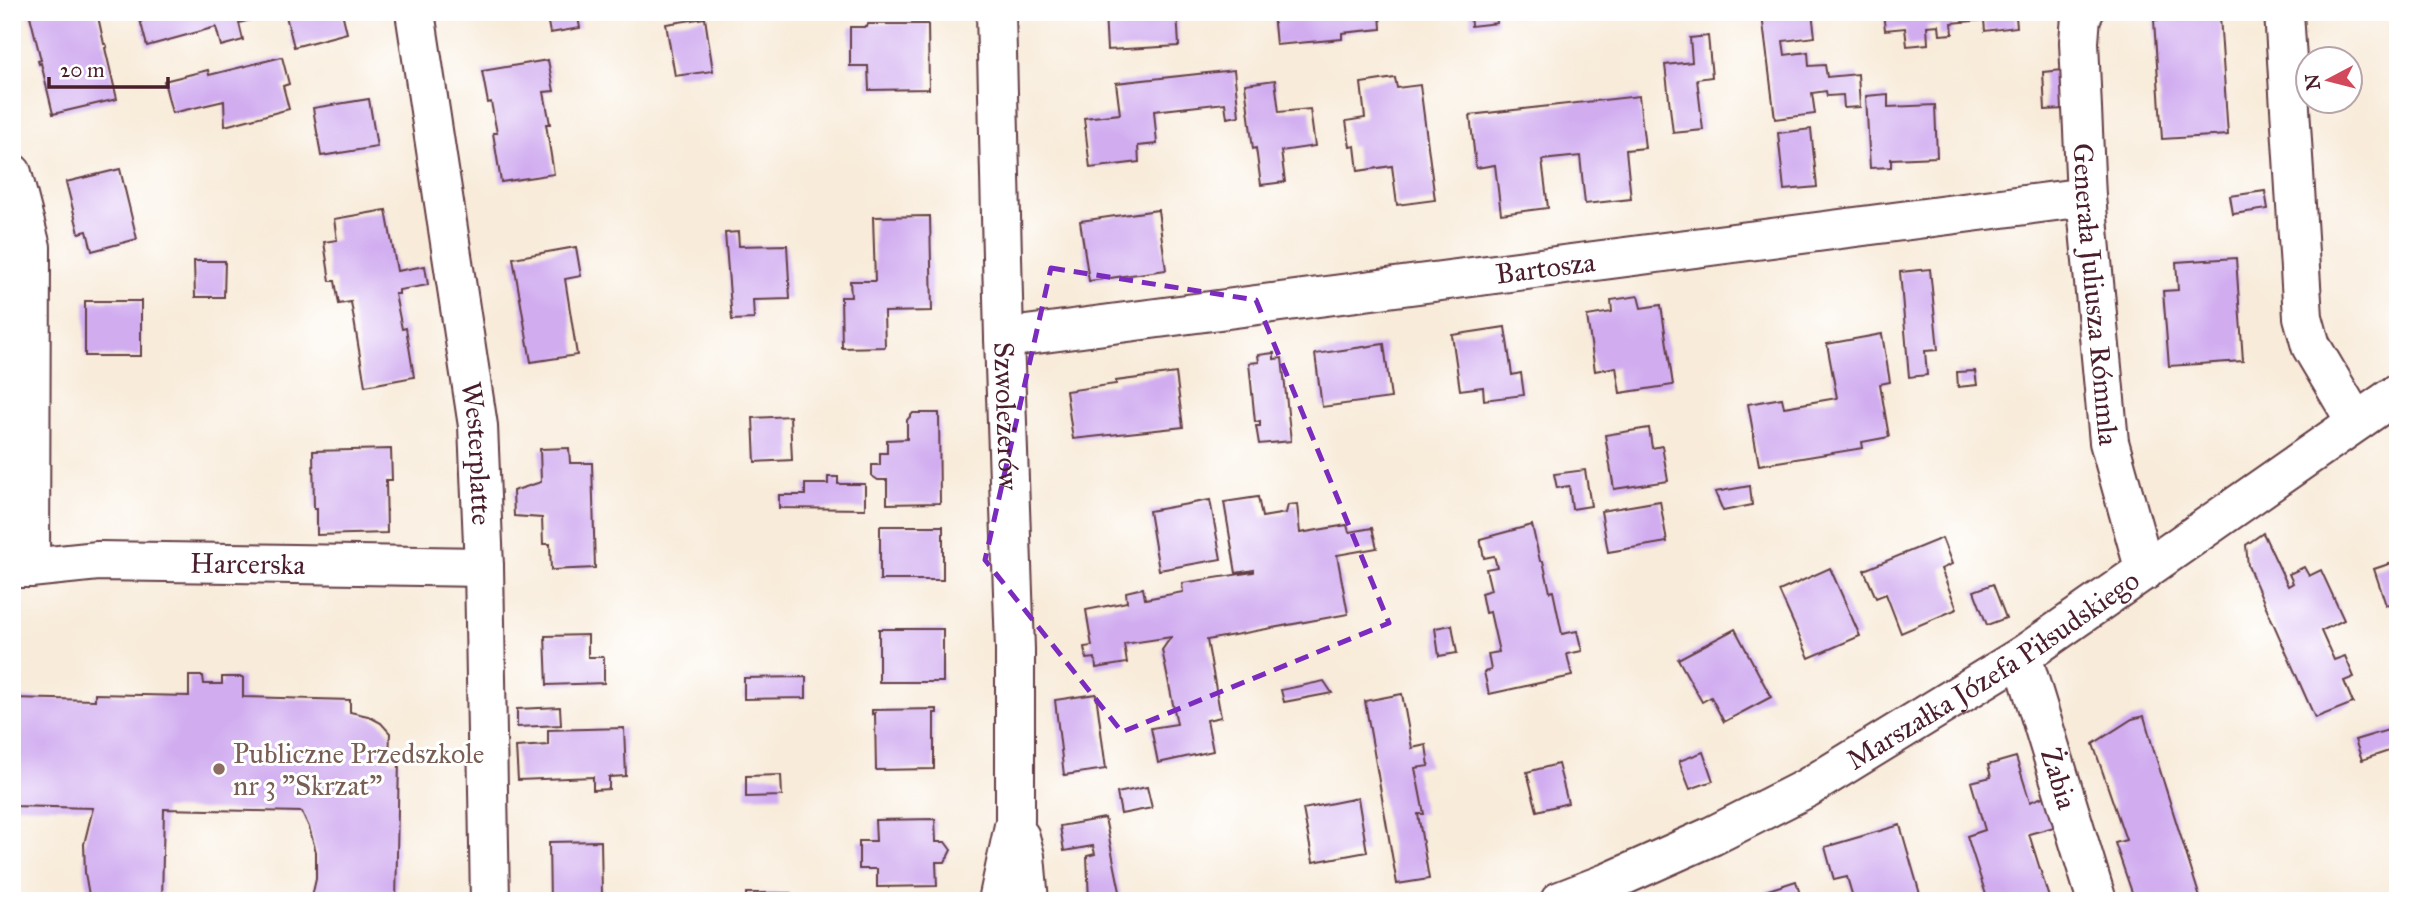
<svg xmlns="http://www.w3.org/2000/svg" width="2410" height="913" font-family="'IM FELL Great Primer',serif">
<rect width="100%" height="100%" fill="#fff"/>
<filter id="ink" filterUnits="userSpaceOnUse"><feTurbulence type="fractalNoise" baseFrequency=".0143" numOctaves="2"/><feDisplacementMap in="SourceGraphic" scale="14" xChannelSelector="R" yChannelSelector="G"/><feConvolveMatrix kernelMatrix="1 2 1 2 8 2 1 2 1" color-interpolation-filters="sRGB"/></filter>
<filter id="wash" filterUnits="userSpaceOnUse"><feTurbulence type="fractalNoise" baseFrequency=".00686" numOctaves="4" result="noise"/><feDisplacementMap in="SourceGraphic" scale="28" xChannelSelector="R" yChannelSelector="G"/><feGaussianBlur stdDeviation="1.57" result="paint"/><feColorMatrix in="noise" values="0 0 0 0 0 0 0 0 0 0 0 0 0 0 0 0 0 1.4 0 .05"/><feComposite in="paint" operator="in"/></filter>
<g filter="url(#wash)">
<rect width="100%" height="100%" fill="#f8ebd9"/>
<g id="blocks">
<g fill="#d1adf0">
<polygon points="29,12 97,12 104,44 106,44 107,47 105,48 117,99 53,114 41,63 39,64 38,61 41,60"/>
<polygon points="138,12 247,12 250,20 239,23 243,40 221,46 216,27 147,46"/>
<polygon points="285,12 342,12 347,33 294,47"/>
<polygon points="546,12 577,12 580,28 550,33"/>
<polygon points="1105,12 1177,12 1179,46 1107,50"/>
<polygon points="1273,12 1380,12 1381,29 1342,33 1342,39 1276,45"/>
<polygon points="1470,12 1496,12 1497,23 1471,26"/>
<polygon points="1784,12 1812,12 1815,37 1783,41 1785,55 1808,52 1809,66 1825,65 1827,77 1858,74 1860,107 1844,108 1843,95 1827,96 1826,91 1812,93 1815,114 1775,119 1762,15"/>
<polygon points="1883,12 2039,12 2039,14 2016,17 2017,27 1985,31 1984,20 1952,23 1953,34 1940,35 1939,25 1927,26 1928,44 1907,46 1905,28 1885,30"/>
<polygon points="2220,16 2228,135 2162,139 2154,20"/>
<polygon points="705,18 713,71 675,76 666,24"/>
<polygon points="868,24 928,24 929,89 869,90 868,66 850,66 850,27 867,27"/>
<polygon points="1708,36 1712,77 1697,79 1703,130 1673,133 1665,65 1692,62 1690,38"/>
<polygon points="282,57 289,84 283,86 289,109 225,126 224,101 172,113 164,81 208,70 209,75"/>
<polygon points="548,60 554,91 544,92 550,124 546,124 554,174 501,182 493,133 497,133 491,102 488,103 482,71"/>
<polygon points="1234,70 1239,116 1227,118 1225,103 1154,111 1157,144 1138,146 1139,162 1090,168 1084,118 1120,114 1116,83"/>
<polygon points="2063,70 2066,109 2045,110 2043,72"/>
<polygon points="1395,78 1397,88 1420,85 1435,200 1397,205 1392,166 1358,171 1355,146 1350,147 1346,121 1365,118 1361,83"/>
<polygon points="1275,80 1279,112 1310,109 1315,146 1281,151 1285,182 1261,185 1256,148 1253,149 1245,84"/>
<polygon points="1888,94 1888,107 1935,105 1937,157 1891,159 1891,167 1870,168 1866,96"/>
<polygon points="1639,96 1645,148 1626,150 1631,199 1585,204 1580,156 1542,160 1548,208 1501,214 1495,165 1476,168 1470,115"/>
<polygon points="369,99 377,147 321,156 313,108"/>
<polygon points="1811,129 1817,187 1784,190 1778,133"/>
<polygon points="120,169 137,239 92,251 87,231 79,233 66,182"/>
<polygon points="2265,191 2268,209 2233,214 2230,196"/>
<polygon points="386,210 397,271 425,266 428,285 399,290 399,294 395,294 402,329 406,328 414,377 365,386 351,302 339,304 335,281 330,281 324,242 337,240 334,219"/>
<polygon points="1158,210 1166,270 1089,281 1080,221"/>
<polygon points="930,216 932,311 884,312 885,347 842,348 841,297 851,297 850,281 875,281 873,217"/>
<polygon points="738,232 739,246 787,245 790,299 753,300 754,319 732,320 725,233"/>
<polygon points="576,247 581,276 565,279 577,355 531,362 513,258"/>
<polygon points="2236,258 2243,361 2169,366 2163,291 2178,290 2176,262"/>
<polygon points="194,261 225,261 224,297 195,297"/>
<polygon points="1930,269 1938,350 1925,351 1927,375 1909,377 1900,272"/>
<polygon points="1638,296 1641,308 1661,305 1673,385 1620,393 1616,367 1595,371 1587,316 1612,312 1611,300"/>
<rect x="85" y="301" width="56" height="55"/>
<polygon points="1505,327 1512,375 1521,373 1524,395 1484,400 1483,387 1460,390 1452,335"/>
<polygon points="1882,334 1890,382 1880,384 1889,437 1862,442 1863,448 1759,465 1748,404 1782,398 1784,407 1837,398 1827,344"/>
<polygon points="1384,344 1391,398 1322,407 1315,354"/>
<polygon points="1274,353 1274,359 1282,358 1291,441 1259,444 1256,426 1260,426 1260,421 1255,422 1249,363 1259,362 1258,355"/>
<polygon points="1975,371 1977,385 1958,387 1957,372"/>
<polygon points="1176,373 1183,427 1073,439 1066,391 1116,384 1116,381"/>
<polygon points="913,413 939,413 940,503 887,504 887,480 878,480 872,476 872,465 880,465 880,453 887,453 887,440 907,439 907,420"/>
<polygon points="790,416 792,460 755,462 753,418"/>
<polygon points="1649,428 1652,448 1662,446 1668,481 1614,489 1605,435"/>
<polygon points="569,448 570,463 592,463 595,568 551,570 550,544 543,544 542,518 514,516 513,491 541,482 540,449"/>
<polygon points="391,449 392,480 386,480 387,533 317,535 317,509 314,509 313,451"/>
<polygon points="1585,470 1591,506 1572,509 1569,486 1557,488 1554,474"/>
<polygon points="828,477 838,477 838,484 865,484 865,509 779,508 779,495 805,495 805,484 828,484"/>
<polygon points="1750,486 1752,505 1723,511 1715,492"/>
<polygon points="1258,497 1262,517 1286,513 1288,505 1297,504 1300,533 1347,525 1349,532 1372,528 1377,548 1337,555 1348,614 1207,640 1221,717 1207,720 1213,751 1158,763 1151,728 1177,724 1162,650 1171,637 1124,644 1127,663 1096,668 1095,658 1086,659 1084,647 1092,646 1086,610 1127,602 1126,592 1143,588 1145,599 1183,592 1182,583 1254,572 1254,570 1236,573 1224,502"/>
<polygon points="1210,500 1221,559 1159,570 1149,511"/>
<polygon points="1660,501 1667,542 1608,552 1601,511"/>
<polygon points="1532,525 1540,561 1543,561 1550,592 1553,591 1562,634 1577,631 1582,651 1567,654 1572,676 1489,694 1484,672 1491,670 1488,654 1499,652 1490,612 1485,613 1481,593 1491,590 1486,569 1497,567 1494,556 1484,558 1480,539"/>
<rect x="880" y="526" width="63" height="54"/>
<polygon points="2263,533 2288,586 2293,583 2289,574 2304,567 2309,576 2321,570 2344,620 2321,631 2334,660 2345,656 2354,677 2344,681 2353,703 2315,718 2248,566 2246,545"/>
<polygon points="1942,538 1952,564 1941,569 1957,609 1901,633 1886,594 1876,598 1864,570"/>
<polygon points="2398,561 2398,601 2386,605 2374,569"/>
<polygon points="1830,568 1860,636 1809,658 1779,591"/>
<polygon points="1993,584 2006,618 1987,625 1974,591"/>
<polygon points="1452,625 1457,653 1439,656 1435,628"/>
<rect x="879" y="629" width="64" height="53"/>
<polygon points="1735,629 1771,697 1724,722 1711,697 1702,702 1678,659"/>
<polygon points="588,635 588,657 604,657 604,683 547,685 545,636"/>
<polygon points="189,676 203,676 204,684 222,684 222,677 243,677 243,697 350,700 350,712 368,716 381,723 390,733 389,761 399,761 396,901 311,901 316,879 316,852 309,827 302,812 164,809 162,901 90,901 85,873 84,844 93,808 12,806 12,698 95,700 95,694 189,696"/>
<polygon points="806,677 806,698 744,699 744,678"/>
<polygon points="1324,681 1332,693 1284,702 1281,690"/>
<polygon points="1096,694 1106,769 1064,775 1055,700"/>
<polygon points="1402,694 1412,748 1426,745 1429,766 1415,768 1424,814 1418,814 1429,879 1397,884 1365,701"/>
<polygon points="560,707 561,725 517,727 517,709"/>
<polygon points="937,709 937,713 934,713 934,769 876,770 875,713 872,714 872,710"/>
<polygon points="2144,716 2153,748 2201,901 2135,901 2115,843 2126,840 2093,744 2132,719"/>
<polygon points="2398,727 2398,748 2362,760 2355,740"/>
<polygon points="624,728 626,776 609,777 609,789 593,790 593,777 518,780 516,747 548,745 548,730"/>
<polygon points="1703,752 1713,781 1690,789 1679,761"/>
<polygon points="2016,757 2030,802 2045,796 2054,827 2029,834 2050,901 1988,901 1967,836 1985,830 1971,782 1991,777 1988,765"/>
<polygon points="1558,764 1568,803 1537,811 1527,772"/>
<polygon points="781,775 782,796 746,797 746,776"/>
<polygon points="1147,787 1152,808 1121,814 1117,793"/>
<polygon points="1358,798 1367,852 1313,862 1303,809"/>
<polygon points="1105,818 1118,882 1122,901 1089,901 1087,856 1095,854 1093,846 1064,851 1060,826"/>
<polygon points="935,819 936,842 945,842 951,850 945,862 936,862 937,886 877,887 877,869 859,869 859,841 876,841 875,820"/>
<polygon points="1900,825 1922,901 1854,901 1847,877 1834,880 1825,847"/>
<polygon points="601,841 602,895 620,895 620,901 550,901 549,842"/>
<polygon points="1796,881 1802,901 1768,901 1765,891"/>
<rect x="746" y="893" width="44" height="8"/>
</g>
</g>
</g>
<g filter="url(#ink)">
<use href="#blocks" fill-opacity="0" stroke="#643e45" stroke-width="2"/>
<g fill="none" stroke-linecap="round" stroke-linejoin="round">
<defs>
<g id="minor">
<path id="s1" d="M415 12 478 426 484 567 490 901"/>
<path id="s2" d="M2084 12 2081 16 2079 42 2086 197 2109 442 2145 571"/>
<polyline points="2284,12 2303,317 2311,346 2356,422"/>
<polyline points="12,173 31,247 30,568"/>
<path id="s3" d="M1004 338 2086 197"/>
<path id="s4" d="M12 568H30L98 561 484 567"/>
<path id="s5" d="M2022 656 2097 901"/>
</g>
<g id="tertiary">
<path id="s6" d="M996 12 1004 338 1015 649V821L998 901"/>
<polyline points="1020,837 1025,856 1029,901"/>
<path id="s7" d="M1560 901 1609 882 1712 836 1807 788 2022 656 2398 393"/>
</g>
</defs>
<use href="#minor" stroke="#643e45" stroke-width="42"/>
<use href="#tertiary" stroke="#643e45" stroke-width="42"/>
<use href="#minor" stroke="#fff" stroke-width="38"/>
<use href="#tertiary" stroke="#fff" stroke-width="38"/>
</g>
</g>
<path fill="none" stroke="#7b2cbf" stroke-width="5" stroke-dasharray="14 9" stroke-linejoin="round" d="M1051 268 1256 300 1389 623 1122 732 985 560Z"/>
<circle fill="#8d6e63" stroke="#fff" stroke-width="2.5" cx="219" cy="769" r="7"/>
<g text-anchor="middle" stroke-width="6" stroke-linejoin="round" paint-order="stroke">
<g font-size="28" fill="#4a1f2b" stroke="#fff">
<text dy="10" stroke="none"><textPath href="#s3" startOffset="546">Bartosza</textPath></text>
<text dy="10" stroke="none"><textPath href="#s2" startOffset="284">Generała Juliusza Rómmla</textPath></text>
<text dy="10" stroke="none"><textPath href="#s6" startOffset="404">Szwoleżerów</textPath></text>
<text dy="10" stroke="none"><textPath href="#s1" startOffset="446">Westerplatte</textPath></text>
<text dy="10" stroke="none"><textPath href="#s4" startOffset="236">Harcerska</textPath></text>
<text dy="10" stroke="none"><textPath href="#s7" startOffset="492">Marszałka Józefa Piłsudskiego</textPath></text>
<text dy="10" stroke="none"><textPath href="#s5" startOffset="128">Żabia</textPath></text>
</g>
<g font-size="28" fill="#785e54" stroke="#fff" text-anchor="start">
<text x="233" y="763">Publiczne Przedszkole<tspan x="233" dy="32">nr 3 "Skrzat"</tspan></text>
</g>
</g>
<rect width="2410" height="913" fill="none" stroke="#fff" stroke-width="42"/>
<g transform="translate(2329 80) rotate(263)"><circle r="33" fill="#ffffff" stroke="#b7a5aa" stroke-width="2"/>
<path d="M0-5L12 26L0 18L-12 26Z" fill="#d1495b"/>
<text y="-10" font-size="19" font-weight="bold" text-anchor="middle" fill="#4a1f2b">N</text>
</g>
<path d="M49 77v10h119v-10" fill="none" stroke="#4a1f2b" stroke-width="3.5"/>
<text x="60" y="77" font-size="21" fill="#4a1f2b" stroke="#ffffff" stroke-width="5" paint-order="stroke">20 m</text>
</svg>
